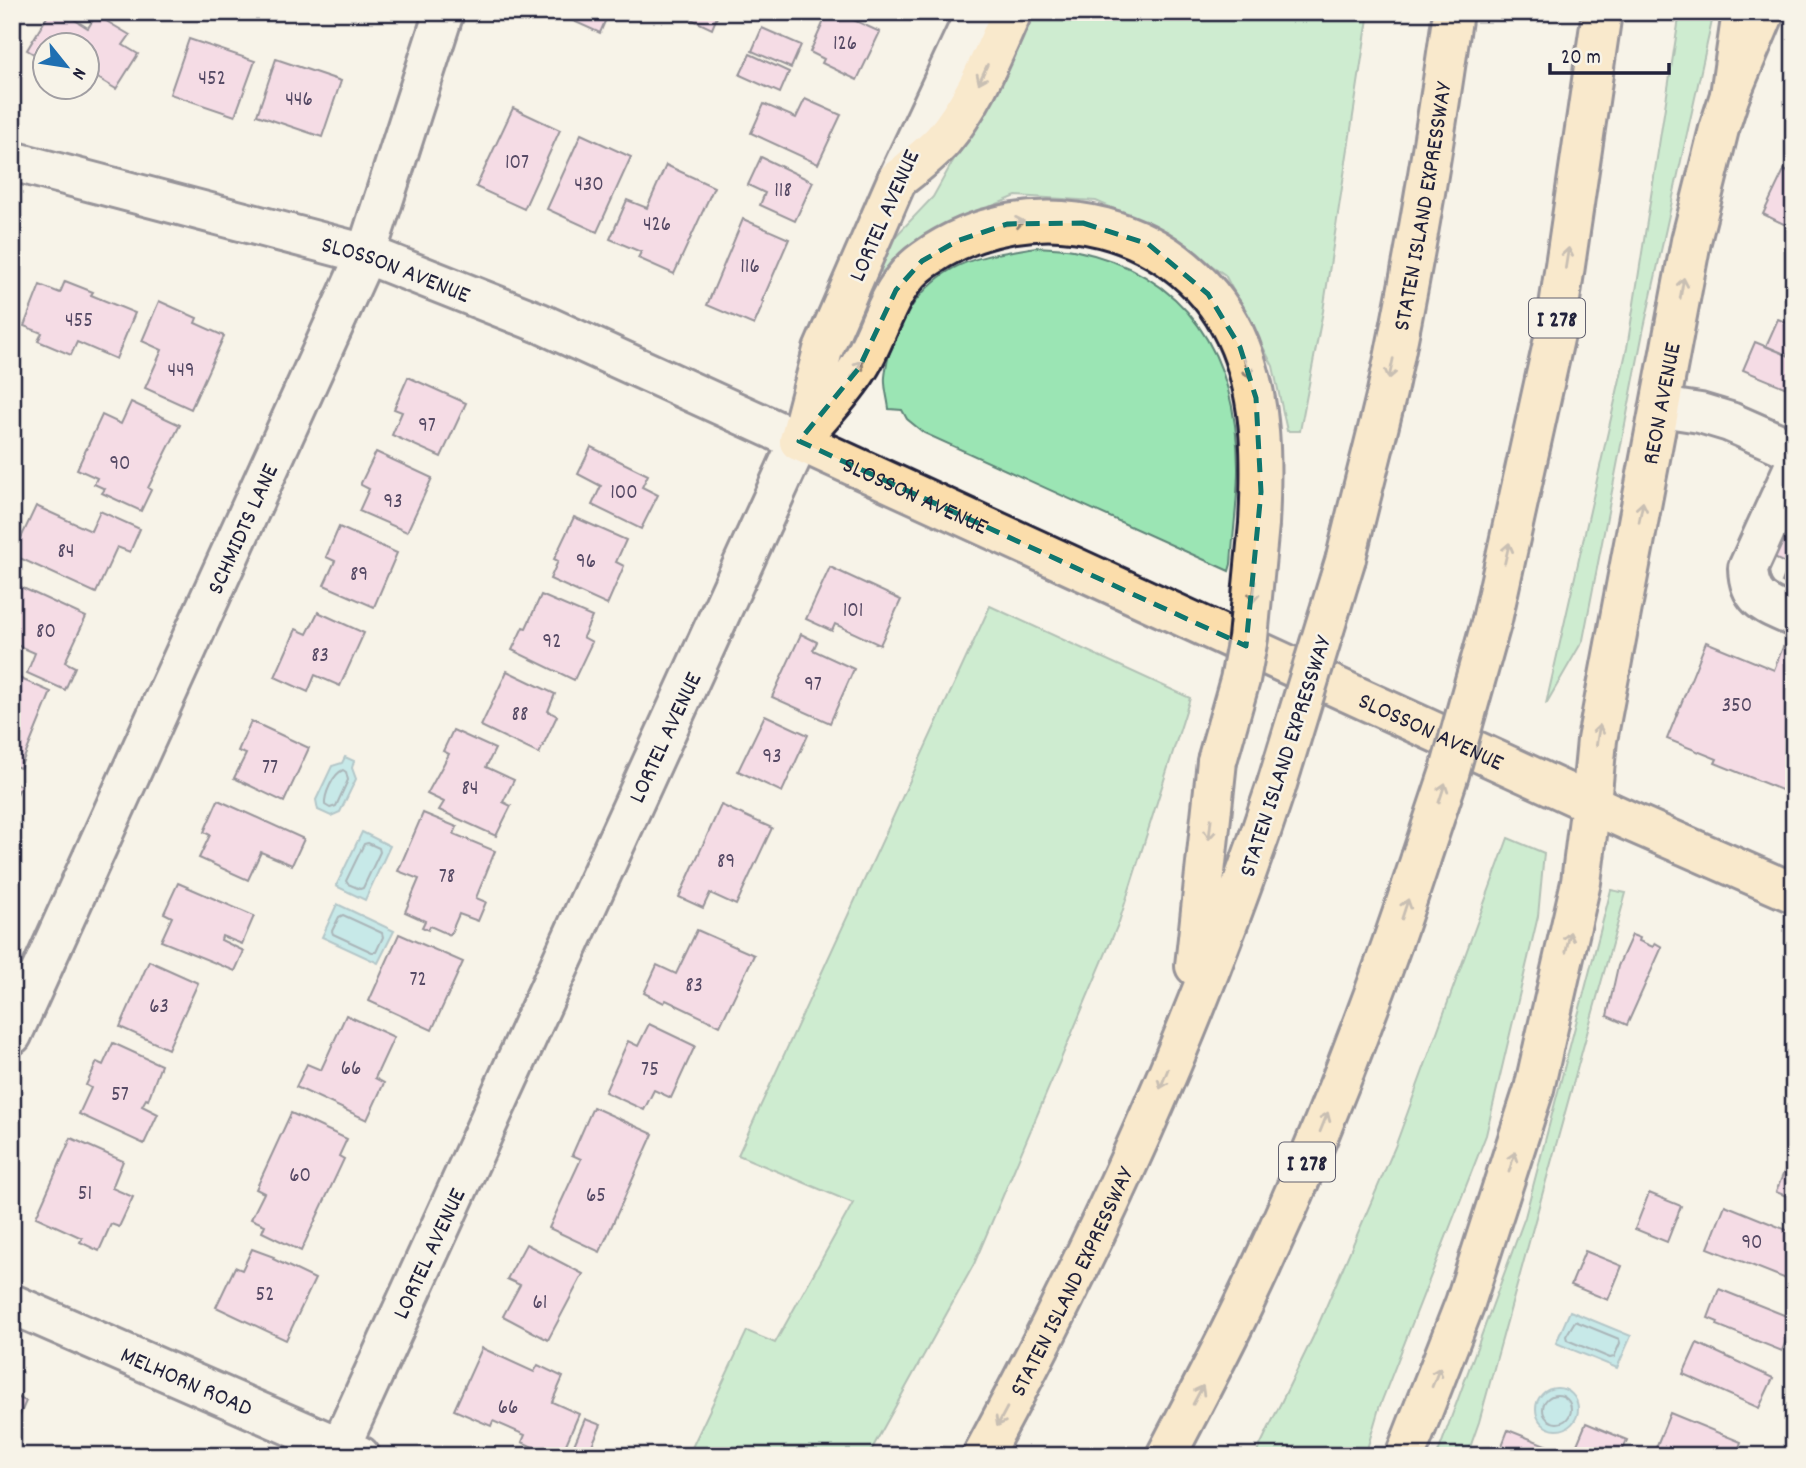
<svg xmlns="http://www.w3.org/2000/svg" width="1806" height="1468" font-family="Dekko,sans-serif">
<rect width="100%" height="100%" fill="#f7f3e8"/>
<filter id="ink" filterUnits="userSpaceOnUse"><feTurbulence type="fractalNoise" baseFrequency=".0143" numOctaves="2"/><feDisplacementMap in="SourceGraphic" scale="14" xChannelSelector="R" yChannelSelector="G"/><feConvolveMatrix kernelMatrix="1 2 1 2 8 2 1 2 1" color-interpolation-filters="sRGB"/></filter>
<g filter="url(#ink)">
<g fill="#9be5b4" stroke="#5e8478" stroke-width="2">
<polygon points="1036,12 1369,12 1323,311 1300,431 1287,431 1273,366 1225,275 1161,229 1096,201 1016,196 925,234 882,272 876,269 891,241 933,197"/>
<polygon points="1680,12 1714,12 1643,332 1583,640 1546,704 1627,348"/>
<path d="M1036 247C1048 248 1061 248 1073 250 1188 273 1237 356 1238 468 1238 499 1233 532 1231 564L1229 571 924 433 907 419 902 410 889 409C888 399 884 387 885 377 889 335 915 290 952 269 977 255 1008 252 1036 247Z"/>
<polygon points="990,606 1190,698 1119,922 974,1264 868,1456 688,1456 747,1331 775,1343 853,1203 738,1155"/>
<polygon points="1508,838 1544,853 1538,916 1486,1135 1379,1408 1365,1456 1255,1456 1313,1337 1395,1147"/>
<polygon points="1611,890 1626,893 1479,1422 1467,1456 1437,1456 1525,1217"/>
</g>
<g fill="#8ddde9" stroke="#6292a3" stroke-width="2">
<polygon points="345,757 354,761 352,768 356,779 340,812 331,816 318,810 316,800 332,766 342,763"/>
<polygon points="362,832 390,846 365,900 336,886"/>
<polygon points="337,904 394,931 378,963 322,937"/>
<polygon points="1570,1311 1631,1336 1617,1368 1556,1343"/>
<circle cx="1557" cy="1409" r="21"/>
</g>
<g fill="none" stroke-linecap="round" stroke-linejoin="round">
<g stroke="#4d6d81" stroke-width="2">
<path d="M343 770 346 772 348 780 336 806 330 808 325 805C324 795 333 774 343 770Z"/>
<polygon points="368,843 379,848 380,852 363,888 360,889 348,884 346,881 364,844"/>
<polygon points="343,915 382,933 383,937 376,952 372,952 333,934 332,931 339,917"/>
<polygon points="1575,1321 1619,1339 1620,1343 1614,1357 1610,1358 1567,1340 1566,1336"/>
<circle cx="1557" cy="1409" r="14"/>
</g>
</g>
<g fill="#f1c1e3" stroke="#22223b" stroke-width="2">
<polygon points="12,12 25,12 12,29"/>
<polygon points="50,12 62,12 88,28 96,15 130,35 123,45 138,54 116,89 88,72 88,46 46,46 46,61 27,50"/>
<polygon points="559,12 609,12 600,33 558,14"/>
<polygon points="676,12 719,12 712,29"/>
<polygon points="828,12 843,19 845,16 880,32 857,80 822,63 824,59 810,52"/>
<polygon points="762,28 801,45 791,68 752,51"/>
<polygon points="189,39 255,61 235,116 170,94"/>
<polygon points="750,54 789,72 780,93 740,75"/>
<polygon points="276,59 341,81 322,137 257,115"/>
<polygon points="805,99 841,115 818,164 751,133 764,104 796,118"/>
<polygon points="513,108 560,130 524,209 476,187"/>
<polygon points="581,134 631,157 597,232 547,209"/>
<polygon points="761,157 813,182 795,221 760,205 765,193 748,185"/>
<polygon points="666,165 714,187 674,274 638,258 641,252 610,239 627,200 647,208"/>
<polygon points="1784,170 1794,175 1792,228 1763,214"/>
<polygon points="743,219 789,239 762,301 764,302 754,325 707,305"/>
<polygon points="65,281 93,292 91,295 135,313 116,359 77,342 71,355 38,341 42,333 24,326 40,285 60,293"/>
<polygon points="159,301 197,318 195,323 224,336 191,409 145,388 162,350 142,341"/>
<polygon points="1778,319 1794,326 1794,358 1766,346"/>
<polygon points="1755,342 1794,358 1794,391 1743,370"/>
<polygon points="408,377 466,403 441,457 392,435 402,412 394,409"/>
<polygon points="131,402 180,425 148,488 151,490 141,511 102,493 105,489 94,484 97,478 77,469 102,415 121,424"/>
<polygon points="591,447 648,475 642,487 658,495 641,529 592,505 601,486 578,474"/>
<polygon points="376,452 432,478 407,532 359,511 369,489 361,485 361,483"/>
<polygon points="36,506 91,531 100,511 140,529 130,552 117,547 96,593 13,555"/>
<polygon points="574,517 626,540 616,562 624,566 607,605 550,579 558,561 554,559"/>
<polygon points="339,527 397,553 374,607 324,585 335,561 326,557"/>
<polygon points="1780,534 1794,540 1794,587 1782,582 1789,565 1770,556"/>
<polygon points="830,567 901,600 880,645 835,624 832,631 806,619"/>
<polygon points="12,583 86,617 65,662 75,667 65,690 27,673 35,653 12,643"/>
<polygon points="541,595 592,617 583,637 592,642 574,680 512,650 523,627 526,628"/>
<polygon points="318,612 364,633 340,686 315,675 308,692 275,677 296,629 307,634"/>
<polygon points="801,634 817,642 813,650 854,669 830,723 772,697"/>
<polygon points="1706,642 1774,670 1783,647 1794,651 1794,795 1715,763 1717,759 1667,739"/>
<polygon points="507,671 555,694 548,711 557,716 539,754 481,726"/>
<polygon points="12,675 51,692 20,768 12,765"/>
<polygon points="765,715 808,735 782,792 738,771"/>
<polygon points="251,721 309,748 284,802 234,778 246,754 238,751"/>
<polygon points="453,730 495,749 486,767 514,780 503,802 511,806 496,836 439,810 444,802 427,794 449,754 443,751"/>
<polygon points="12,782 21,786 12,804"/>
<polygon points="218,800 304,839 292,865 261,852 248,880 199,858 210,835 204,832"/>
<polygon points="721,805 772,828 736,905 710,893 703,908 679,897"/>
<polygon points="423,813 457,827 454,834 495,851 476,898 486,902 478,921 459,914 450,935 430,926 428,930 422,927 425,921 405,912 419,879 398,871"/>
<polygon points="178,883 254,916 242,944 222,936 221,940 244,951 235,971 161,941 172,917 164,913"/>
<polygon points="697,930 754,955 720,1026 666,1000 664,1003 644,993 657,965 676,974"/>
<polygon points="399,934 463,962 432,1030 369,1001"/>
<polygon points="1632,935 1640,938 1639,941 1653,947 1655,943 1662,947 1627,1025 1607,1016 1618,966"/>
<polygon points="149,961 198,983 168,1049 120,1027"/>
<polygon points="346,1015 394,1037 375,1078 384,1083 367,1120 296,1087 307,1064 321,1070"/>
<polygon points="649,1024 695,1046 671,1098 654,1090 644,1110 605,1092 628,1041 638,1046"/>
<polygon points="113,1043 161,1065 148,1100 146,1099 142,1106 158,1114 144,1144 79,1114 91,1088 86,1085 97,1062 103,1065"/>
<polygon points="593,1107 653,1134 600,1252 549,1228 581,1159 572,1155"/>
<polygon points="291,1113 347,1139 339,1156 344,1159 301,1251 262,1232 265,1225 251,1219 264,1193 256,1189"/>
<polygon points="71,1138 123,1161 112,1188 133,1197 119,1227 111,1224 99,1251 80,1242 82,1238 36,1217"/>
<polygon points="1793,1148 1794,1148 1794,1199 1776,1192 1786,1167 1786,1161"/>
<polygon points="1649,1193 1681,1206 1667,1242 1635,1229"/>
<polygon points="1725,1205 1794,1233 1794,1282 1708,1248"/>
<polygon points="526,1244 583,1274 548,1340 503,1316 520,1285 507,1279"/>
<polygon points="252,1249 274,1257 273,1259 315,1279 286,1340 216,1307 235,1267 242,1270"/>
<polygon points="1585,1251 1622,1266 1608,1300 1571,1285"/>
<polygon points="1719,1289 1794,1319 1782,1351 1717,1325 1718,1322 1708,1318"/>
<polygon points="1697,1343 1773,1378 1759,1408 1683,1374"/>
<polygon points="482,1348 534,1372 538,1365 563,1377 552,1402 579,1414 561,1456 552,1456 522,1442 525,1435 493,1421 491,1426 454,1410"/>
<polygon points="12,1395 26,1401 12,1434"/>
<polygon points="1670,1413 1741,1442 1736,1456 1668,1456 1655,1450"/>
<polygon points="585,1419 601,1425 587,1456 580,1456 571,1452"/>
<polygon points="1586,1423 1627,1440 1620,1456 1597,1456 1576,1447"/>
<polygon points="1508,1430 1553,1448 1550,1456 1498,1456"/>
</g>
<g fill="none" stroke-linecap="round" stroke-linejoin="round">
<defs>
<g id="minor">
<path id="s1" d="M12 161 366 254 540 323 799 441 336 1456"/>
<polyline points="897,180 976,12"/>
<polyline points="1661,407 1700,413 1730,422 1794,450"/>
<path d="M1794 467 1748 568C1749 601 1767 605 1794 617"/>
<path id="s2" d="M12 1035 366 254 444 12"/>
<path id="s3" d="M12 1304 360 1456"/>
</g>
<g id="major">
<path id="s4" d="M897 180 823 350 799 441 1629 821 1794 893"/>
<path id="s5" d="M1591 803 1597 740 1691 241 1719 129 1730 95 1765 12"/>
</g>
<g id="highway">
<polyline points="1730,95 1742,12"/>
<path d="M897 180C912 168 929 155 942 141 974 103 992 56 1012 12"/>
<path d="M799 441C817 419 845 391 859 367 881 331 888 285 924 260 1031 183 1190 222 1240 346 1263 403 1262 465 1259 524"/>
<path id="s6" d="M1346 558C1359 502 1374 447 1387 392 1414 266 1435 139 1453 12"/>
<polyline points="1492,620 1555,334 1602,12"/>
<polyline points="1195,966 1217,761"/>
<path id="s7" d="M982 1456C1098 1242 1200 1019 1276 787"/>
<path d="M1166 1456C1193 1404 1221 1352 1246 1299 1314 1156 1372 1008 1421 858"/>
<polyline points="1405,1456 1465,1303 1534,1089 1581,882 1591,803"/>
</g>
</defs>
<use href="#minor" stroke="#22223b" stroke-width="44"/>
<use href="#major" stroke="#22223b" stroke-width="44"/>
<use href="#highway" stroke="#22223b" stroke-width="44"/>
<use href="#minor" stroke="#f7f3e8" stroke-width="38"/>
<use href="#major" stroke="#fbddab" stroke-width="38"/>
<use href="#highway" stroke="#fbddab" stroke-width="38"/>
<defs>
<g id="highway-bridge">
<polyline points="1217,761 1240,680 1248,638 1259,524"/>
<polyline points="1276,787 1346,558"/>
<polyline points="1421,858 1449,774 1492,620"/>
</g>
</defs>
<use href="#highway-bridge" stroke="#22223b" stroke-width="44" stroke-linecap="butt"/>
<use href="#highway-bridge" stroke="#fbddab" stroke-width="38"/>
</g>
<defs><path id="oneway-shaft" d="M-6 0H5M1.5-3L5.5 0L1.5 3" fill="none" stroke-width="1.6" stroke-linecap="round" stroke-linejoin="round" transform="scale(1.75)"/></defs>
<g stroke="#8e8073">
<use href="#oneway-shaft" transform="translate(983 74) rotate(115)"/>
<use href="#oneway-shaft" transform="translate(1014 223) rotate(-11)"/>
<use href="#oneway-shaft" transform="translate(1567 258) rotate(-81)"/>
<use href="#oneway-shaft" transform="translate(1682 288) rotate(-80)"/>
<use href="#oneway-shaft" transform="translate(1247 368) rotate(73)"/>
<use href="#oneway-shaft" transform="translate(857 369) rotate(-57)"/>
<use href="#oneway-shaft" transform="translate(1391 369) rotate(102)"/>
<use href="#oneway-shaft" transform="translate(1641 512) rotate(-79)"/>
<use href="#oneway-shaft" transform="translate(1507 553) rotate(-77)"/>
<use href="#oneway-shaft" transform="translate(1254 592) rotate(96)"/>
<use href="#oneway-shaft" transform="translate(1598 735) rotate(-81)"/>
<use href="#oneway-shaft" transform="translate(1442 793) rotate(-72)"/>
<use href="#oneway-shaft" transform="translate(1210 829) rotate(96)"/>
<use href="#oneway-shaft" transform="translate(1405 909) rotate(-72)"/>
<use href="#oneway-shaft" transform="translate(1568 942) rotate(-78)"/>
<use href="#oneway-shaft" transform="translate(1164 1079) rotate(112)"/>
<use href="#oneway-shaft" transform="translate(1324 1122) rotate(-68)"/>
<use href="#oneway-shaft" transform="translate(1512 1162) rotate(-73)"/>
<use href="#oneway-shaft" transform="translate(1436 1377) rotate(-68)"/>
<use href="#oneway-shaft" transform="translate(1198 1395) rotate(-62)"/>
<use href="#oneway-shaft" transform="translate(1002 1417) rotate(118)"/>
</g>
</g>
<path d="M0 0H1806V1468H0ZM1083 223 1148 244 1208 294 1240 347 1256 398 1261 492 1246 646 799 441 859 368 896 290 922 261 957 241 1007 224Z" fill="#f7f3e8" fill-opacity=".55" fill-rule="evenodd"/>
<path fill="none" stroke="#0f766e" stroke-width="5" stroke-dasharray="14 9" stroke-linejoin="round" d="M1083 223 1148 244 1208 294 1240 347 1256 398 1261 492 1246 646 799 441 859 368 896 290 922 261 957 241 1007 224Z"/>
<g text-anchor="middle" stroke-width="5" stroke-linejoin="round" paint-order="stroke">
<g font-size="21" fill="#564a65">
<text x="845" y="49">126</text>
<text x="212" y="84">452</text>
<text x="299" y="105">446</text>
<text x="517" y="168">107</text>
<text x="589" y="190">430</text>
<text x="783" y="196">118</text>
<text x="657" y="230">426</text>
<text x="750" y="272">116</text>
<text x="79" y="326">455</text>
<text x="181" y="376">449</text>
<text x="427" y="431">97</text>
<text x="120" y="469">90</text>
<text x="624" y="498">100</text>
<text x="393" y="507">93</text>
<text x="66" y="557">84</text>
<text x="586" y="567">96</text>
<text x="359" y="580">89</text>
<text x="853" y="616">101</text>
<text x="46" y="637">80</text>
<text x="552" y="647">92</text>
<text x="320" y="661">83</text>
<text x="813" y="690">97</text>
<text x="1737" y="711">350</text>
<text x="520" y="720">88</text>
<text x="772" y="762">93</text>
<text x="270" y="773">77</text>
<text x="470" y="794">84</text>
<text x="726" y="867">89</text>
<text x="447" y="882">78</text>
<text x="418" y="985">72</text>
<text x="694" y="991">83</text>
<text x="159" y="1012">63</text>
<text x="351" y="1074">66</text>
<text x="650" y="1075">75</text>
<text x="120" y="1100">57</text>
<text x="300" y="1181">60</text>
<text x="85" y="1199">51</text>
<text x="596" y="1201">65</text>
<text x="1752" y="1248">90</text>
<text x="265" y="1300">52</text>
<text x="540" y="1308">61</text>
<text x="508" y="1413">66</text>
</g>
<g fill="#f7f3e8" stroke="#62616f" stroke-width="2">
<rect x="1529" y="298.5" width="56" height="39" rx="5"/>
<rect x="1279" y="1142.5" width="56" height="39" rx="5"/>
</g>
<g font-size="23" font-weight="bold" fill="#22223b">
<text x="1557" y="326">I 278</text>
<text x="1307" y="1170">I 278</text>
</g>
<g font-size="24" fill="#22223b" stroke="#f7f3e8">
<text dy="8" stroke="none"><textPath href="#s6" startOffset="360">STATEN ISLAND EXPRESSWAY</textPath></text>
<text transform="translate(883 215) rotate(-66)" y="8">LORTEL AVENUE</text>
<text dy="8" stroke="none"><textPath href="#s1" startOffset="399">SLOSSON AVENUE</textPath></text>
<text dy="8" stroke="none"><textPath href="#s5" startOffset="406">REON AVENUE</textPath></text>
<text dy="8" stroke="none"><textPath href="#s4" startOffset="408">SLOSSON AVENUE</textPath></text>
<text dy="8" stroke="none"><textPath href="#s2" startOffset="556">SCHMIDTS LANE</textPath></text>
<text dy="8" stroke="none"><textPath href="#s4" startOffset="975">SLOSSON AVENUE</textPath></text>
<text transform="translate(664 737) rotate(-65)" y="8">LORTEL AVENUE</text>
<text transform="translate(1284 756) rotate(-72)" y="8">STATEN ISLAND EXPRESSWAY</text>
<text transform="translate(428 1253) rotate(-65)" y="8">LORTEL AVENUE</text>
<text dy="8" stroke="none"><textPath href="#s7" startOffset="196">STATEN ISLAND EXPRESSWAY</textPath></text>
<text dy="8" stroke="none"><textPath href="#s3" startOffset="191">MELHORN ROAD</textPath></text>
</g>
</g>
<rect width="1806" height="1468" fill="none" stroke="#f7f3e8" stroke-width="42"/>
<rect x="21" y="21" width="1764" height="1426" fill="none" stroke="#22223b" stroke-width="2.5" filter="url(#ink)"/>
<g transform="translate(66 66) rotate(120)"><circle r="33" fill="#f7f3e8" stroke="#a29fa3" stroke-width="2"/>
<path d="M0-5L12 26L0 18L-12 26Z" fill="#1f6fb2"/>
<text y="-10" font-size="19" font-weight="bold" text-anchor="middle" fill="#22223b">N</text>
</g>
<path d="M1550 63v10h119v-10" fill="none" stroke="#22223b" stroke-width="3.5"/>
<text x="1561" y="63" font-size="21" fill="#22223b" stroke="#f7f3e8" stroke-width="5" paint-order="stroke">20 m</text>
</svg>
